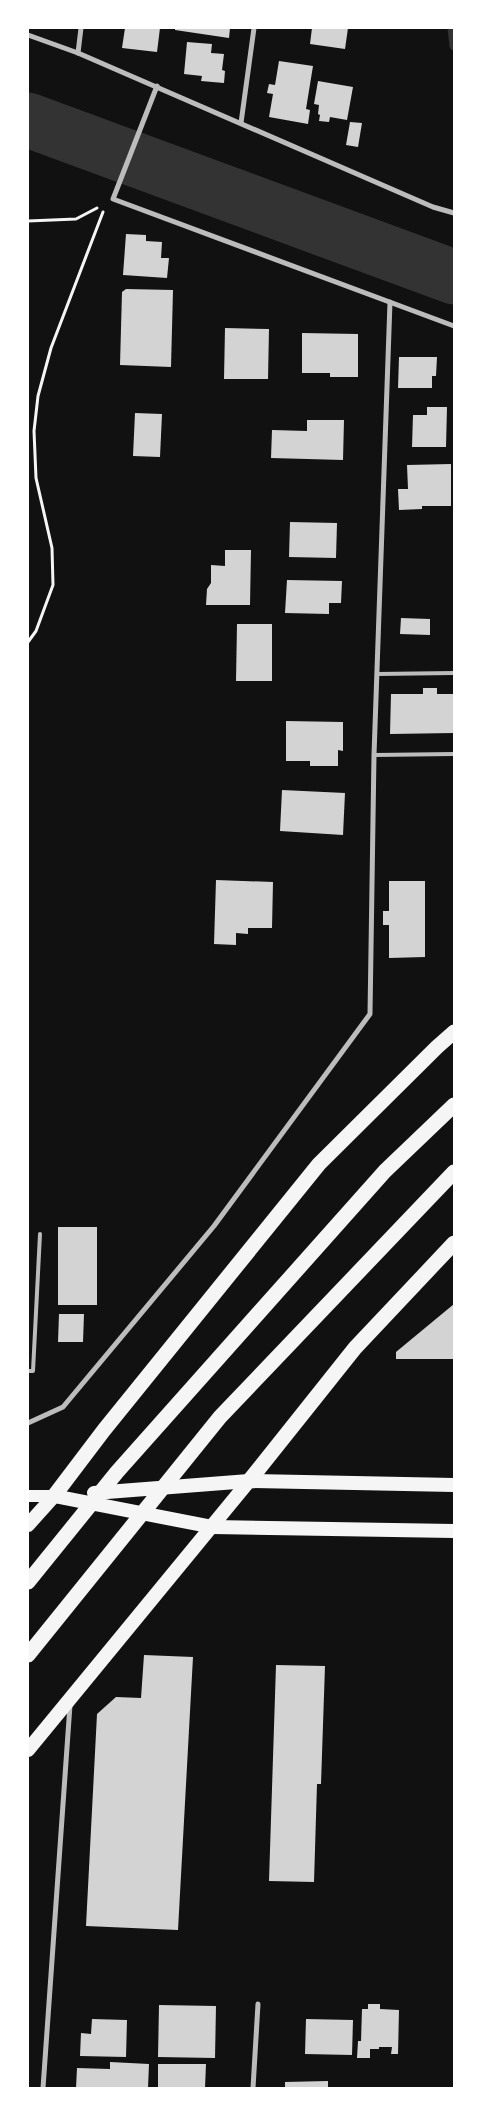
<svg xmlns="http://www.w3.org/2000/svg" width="482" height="2116" font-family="'Playfair Display',serif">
<rect width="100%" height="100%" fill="#111"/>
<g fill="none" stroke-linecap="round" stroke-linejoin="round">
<polyline stroke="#333" stroke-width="9" points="452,28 454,46"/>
<polyline stroke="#333" stroke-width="55" points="28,120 454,277"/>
</g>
<g fill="#d3d3d3">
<polygon points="125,28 160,28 157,52 122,48"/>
<polygon points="175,28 230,28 229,38 175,30"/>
<polygon points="312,28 348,28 345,49 310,44"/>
<polygon points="187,42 212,44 211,53 224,54 222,70 225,71 224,83 201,81 202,76 184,74"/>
<polygon points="279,61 313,66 306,109 310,110 308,124 269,117 273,94 267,93 269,84 275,85"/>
<polygon points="318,81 353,87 347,120 330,117 329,122 319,121 320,115 318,114 319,105 314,104"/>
<polygon points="350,122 362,123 358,147 346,145"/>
<polygon points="126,234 146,235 146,241 162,242 161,258 169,258 167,278 123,275"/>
<polygon points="126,289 173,290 171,367 120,365 122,292"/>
<polygon points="225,328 269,329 268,379 224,379"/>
<polygon points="302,333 358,334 358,377 330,377 330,373 302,373"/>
<polygon points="399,357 437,357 436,376 432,376 432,388 398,388"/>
<polygon points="427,407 447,407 446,447 412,447 413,415 427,415"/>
<polygon points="135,413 162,414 160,457 133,456"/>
<polygon points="307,420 344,420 343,460 271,458 272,430 307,431"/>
<polygon points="451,464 451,506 422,506 422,509 399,510 398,489 408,489 407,465"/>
<polygon points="290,522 337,523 336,558 289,557"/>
<polygon points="225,550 251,550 250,605 206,605 207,589 211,583 211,565 225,566"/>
<polygon points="287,580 342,581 341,603 329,603 329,614 285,613"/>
<polygon points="401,618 430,619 430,635 400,634"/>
<polygon points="237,624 272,624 272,681 236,681"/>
<polygon points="423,688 437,688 437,694 454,694 454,733 390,734 391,694 423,694"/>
<polygon points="286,721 343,722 343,751 338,750 338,766 310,766 310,761 286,761"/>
<polygon points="282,790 345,793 343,835 280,831"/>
<polygon points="216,880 273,882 272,928 248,928 248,934 236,933 236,945 214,944"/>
<polygon points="389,881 425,881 425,957 389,958 389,925 383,925 383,911 389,911"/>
<rect x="58" y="1227" width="39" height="78"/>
<polygon points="454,1304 454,1359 396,1359 396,1352"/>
<polygon points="59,1314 84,1314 83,1342 58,1342"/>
<polygon points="144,1655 193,1657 178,1930 86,1926 97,1714 116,1697 141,1698"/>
<polygon points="276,1665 325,1666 321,1784 317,1784 314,1882 269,1881"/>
<polygon points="368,2004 380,2004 380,2009 399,2010 398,2054 391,2054 392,2047 379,2047 379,2049 370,2049 370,2058 357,2058 358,2041 361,2041 362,2009 368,2009"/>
<polygon points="159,2005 216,2006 215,2058 158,2057"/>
<polygon points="92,2019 127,2020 126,2057 80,2056 81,2033 91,2034"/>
<polygon points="306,2019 353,2020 352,2055 305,2054"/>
<polygon points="110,2062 149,2064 148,2088 76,2088 77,2068 110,2069"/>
<polygon points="158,2064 206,2064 205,2088 158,2088"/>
<polygon points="328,2081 328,2088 285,2088 285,2082"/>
</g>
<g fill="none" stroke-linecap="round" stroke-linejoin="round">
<g stroke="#f5f5f5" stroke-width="3">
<polyline points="28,221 76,219 97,208"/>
<polyline points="28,642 36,631 53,585 52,548 36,478 34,431 38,396 51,348 103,212"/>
</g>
<g stroke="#bcbcbc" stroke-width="4">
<polyline points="377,674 454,673"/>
<polyline points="374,755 454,754"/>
<polyline points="28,1371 33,1371 40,1234"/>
</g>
<g stroke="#bcbcbc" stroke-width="5">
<polyline points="28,35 78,53 433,207 454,213"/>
<polyline points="78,53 81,28"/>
<polyline points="157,86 113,199 454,326"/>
<polyline points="241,123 254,28"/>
<polyline points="28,1423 63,1407 214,1226 370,1014 374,755 390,302"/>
<polyline points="43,2088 70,1705"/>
<polyline points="253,2088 258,2004"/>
</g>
<polyline stroke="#f5f5f5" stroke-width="12" points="28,1496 54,1496"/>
<g stroke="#f5f5f5" stroke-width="14">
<polyline points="94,1493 249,1481 454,1485"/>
<polyline points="54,1496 213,1527 454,1531"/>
<polyline points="28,1525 54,1496"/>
<polyline points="28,1750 249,1481"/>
</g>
<g stroke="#f5f5f5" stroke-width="15">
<polyline points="249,1481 355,1348 454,1243"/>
<polyline points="54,1496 104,1430 319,1164 437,1047 454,1032"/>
<polyline points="28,1582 117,1472 385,1171 454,1105"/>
<polyline points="28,1655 220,1417 454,1172"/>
</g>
</g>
<rect width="482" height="2116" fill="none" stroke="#ffffff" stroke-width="58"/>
</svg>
